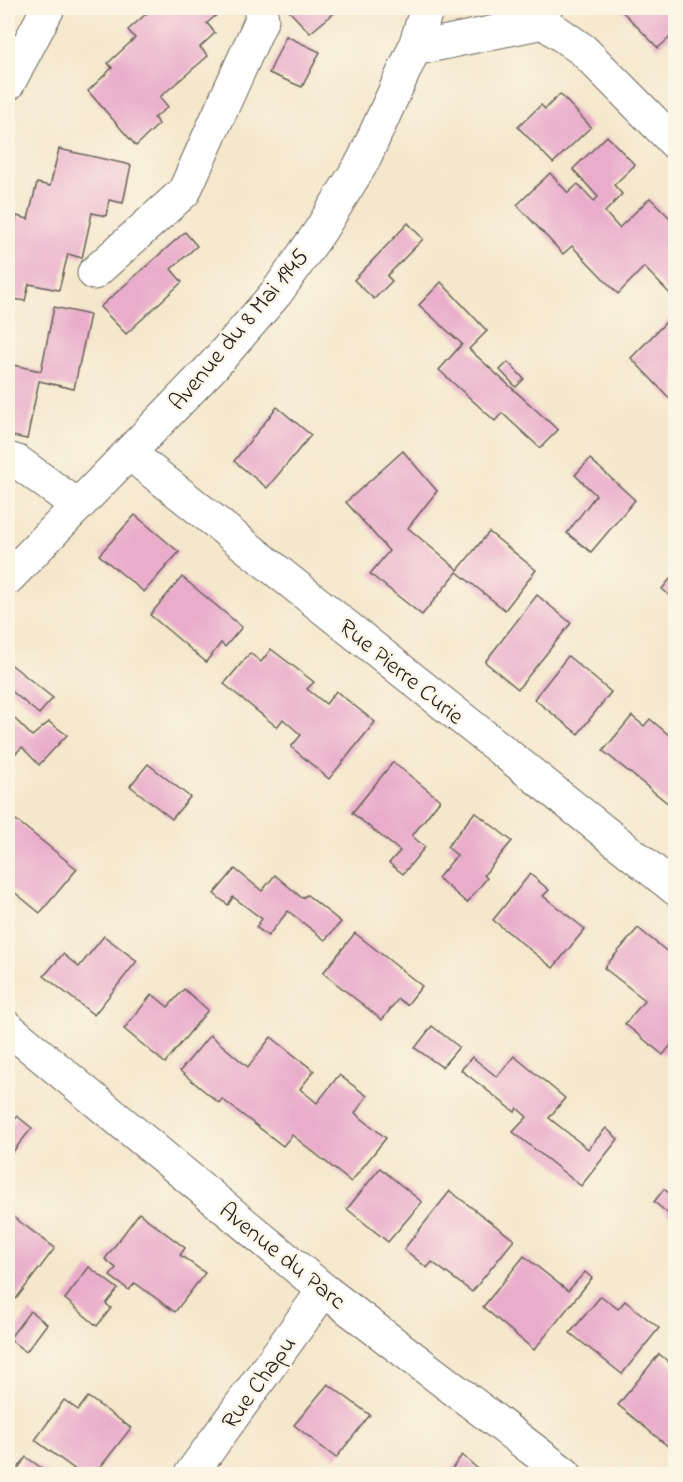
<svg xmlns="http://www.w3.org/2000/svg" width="683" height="1482" font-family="'Indie Flower',sans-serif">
<rect width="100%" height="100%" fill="#fcf5e5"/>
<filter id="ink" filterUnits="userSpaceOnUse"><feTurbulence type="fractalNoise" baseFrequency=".0167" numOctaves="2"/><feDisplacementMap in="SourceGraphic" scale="12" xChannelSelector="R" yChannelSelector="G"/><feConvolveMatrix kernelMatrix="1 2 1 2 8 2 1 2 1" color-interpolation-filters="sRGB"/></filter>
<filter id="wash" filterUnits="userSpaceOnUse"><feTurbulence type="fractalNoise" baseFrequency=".008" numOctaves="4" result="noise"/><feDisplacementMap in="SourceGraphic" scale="24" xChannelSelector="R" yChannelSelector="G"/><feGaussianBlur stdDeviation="1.35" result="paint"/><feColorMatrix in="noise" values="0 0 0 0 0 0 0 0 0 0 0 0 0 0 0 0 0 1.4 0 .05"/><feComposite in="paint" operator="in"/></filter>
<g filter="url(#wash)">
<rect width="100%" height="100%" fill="#f4e7cc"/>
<g id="blocks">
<g fill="#e9adcb">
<polygon points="146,8 225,8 207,23 215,33 200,47 208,56 160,97 168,107 154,118 159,124 136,146 88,91 112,68 108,63 135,38 128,30 147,13 144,9"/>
<polygon points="291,8 340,8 310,33 288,10"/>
<polygon points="619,8 675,8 675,33 658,48"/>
<polygon points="286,36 320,52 302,87 269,73"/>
<polygon points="560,94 591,127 553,163 518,127 541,105 545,109"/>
<polygon points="607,136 635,165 614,185 622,194 605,212 619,228 650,198 675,223 675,299 644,267 618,294 572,246 563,254 517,205 550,173 568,193 578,184 594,201 598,197 573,169"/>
<polygon points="59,149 131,165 123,203 109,200 106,216 92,213 82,258 68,254 59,290 29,284 25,301 8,298 8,241 11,242 17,216 28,219 37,183 50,186"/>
<polygon points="408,223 423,239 387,276 392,281 374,299 354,280"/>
<polygon points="185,232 197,246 171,269 182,282 126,334 100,307"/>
<polygon points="441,282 487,331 469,349 558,430 540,448 502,413 495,421 439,370 462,344 419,305"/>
<polygon points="54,307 90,315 74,389 39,381 27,439 8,435 8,364 41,371"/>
<polygon points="671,317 675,322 675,404 631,358"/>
<polygon points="508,362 524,379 516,387 500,370"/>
<polygon points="277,407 311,435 267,488 234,461"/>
<polygon points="403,451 437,491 408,528 458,570 489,532 536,570 505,610 457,572 422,615 370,574 389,551 346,502"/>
<polygon points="590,459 635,500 591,552 567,533 596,495 575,475"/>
<polygon points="135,515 179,552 144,592 99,555"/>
<polygon points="675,573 675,600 662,589"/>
<polygon points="182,577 242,627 225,647 221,643 206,662 150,615"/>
<polygon points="537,595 571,623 518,689 485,662"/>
<polygon points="271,649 314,682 307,689 326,704 336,691 375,722 329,779 291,747 301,735 283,719 277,727 224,684 250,653 261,662"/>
<polygon points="568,656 611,692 578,734 534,699"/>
<polygon points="8,662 53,698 39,714 8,688"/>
<polygon points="8,712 32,736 49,722 67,735 39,765 22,747 8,761"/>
<polygon points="632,716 644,726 650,719 675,740 675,809 603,751"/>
<polygon points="393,762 440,800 412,836 425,847 403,874 389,863 400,851 352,813"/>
<polygon points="148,764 190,797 172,819 130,786"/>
<polygon points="475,812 512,841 484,875 487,878 467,903 438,878 457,855 447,847"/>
<polygon points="16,820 77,869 40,913 8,887 8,829"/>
<polygon points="235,869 262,891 275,875 302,898 307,895 341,922 325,940 288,911 268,936 256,927 262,919 233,897 228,905 214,894"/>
<polygon points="530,874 549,890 543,896 585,929 553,968 493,920"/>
<polygon points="638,928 675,958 675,1040 663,1055 625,1024 645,1000 604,968"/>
<polygon points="355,933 422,986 407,1005 398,999 382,1020 323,973"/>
<polygon points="104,936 137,961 94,1015 44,976 63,954 79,967"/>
<polygon points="184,989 208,1010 165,1063 124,1029 152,994 168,1007"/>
<polygon points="432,1026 459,1047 442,1067 415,1048"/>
<polygon points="210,1035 248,1067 271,1037 314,1071 300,1089 317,1103 339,1075 367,1096 355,1113 386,1138 351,1182 292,1135 283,1146 222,1099 219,1103 180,1071"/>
<polygon points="514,1056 565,1098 549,1118 588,1149 606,1128 618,1139 581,1186 513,1132 527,1117 517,1108 515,1112 461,1070 472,1057 497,1077"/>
<polygon points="17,1116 32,1128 11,1154 8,1151 8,1130"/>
<polygon points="380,1168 422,1202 388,1242 347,1209"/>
<polygon points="664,1189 675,1198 675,1219 654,1202"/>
<polygon points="450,1191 514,1240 472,1292 432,1262 427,1268 404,1249"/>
<polygon points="8,1213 55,1248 16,1299 8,1293"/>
<polygon points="139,1213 185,1248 180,1255 205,1273 175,1312 135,1283 129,1290 110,1276 116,1268 105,1259"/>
<polygon points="524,1256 568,1291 585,1272 592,1278 534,1350 483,1307"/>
<polygon points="89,1267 118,1289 106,1304 111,1308 97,1326 65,1299"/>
<polygon points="601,1296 618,1309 625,1301 659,1328 622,1374 570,1333"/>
<polygon points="30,1311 47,1324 26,1352 9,1339"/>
<polygon points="659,1354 675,1367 675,1441 670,1448 618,1405"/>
<polygon points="328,1384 370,1415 336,1458 294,1425"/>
<polygon points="88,1397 131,1428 95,1474 75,1474 77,1471 35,1440 64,1400 78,1410"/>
<polygon points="462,1455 478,1469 474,1474 448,1474"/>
<polygon points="26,1457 50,1474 14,1474"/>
</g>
</g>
</g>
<g filter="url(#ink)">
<use href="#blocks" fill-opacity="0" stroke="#68635a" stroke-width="1.5"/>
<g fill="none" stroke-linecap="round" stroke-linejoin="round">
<defs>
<g id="minor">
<polyline points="414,49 543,22 583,50 676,144"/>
<polyline points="8,84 48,8"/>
<polyline points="94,273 184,192 262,19 260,8"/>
<polyline points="129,453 676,889"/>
<polyline points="8,459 18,462 78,506"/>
<polyline points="8,578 214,365 277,292 320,231 363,161 414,49 427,8"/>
<polyline points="8,1028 324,1290 565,1474"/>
<polyline points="191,1474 324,1290"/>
</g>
</defs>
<use href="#minor" stroke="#68635a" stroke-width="35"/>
<use href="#minor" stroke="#fff" stroke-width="33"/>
</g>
</g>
<g text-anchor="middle" stroke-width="5" stroke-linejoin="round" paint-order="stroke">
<g font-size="24" fill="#1c1c1c" stroke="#fcf5e5">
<text transform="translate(238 329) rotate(-50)" y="8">Avenue du 8 Mai 1945</text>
<text transform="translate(402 671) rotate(39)" y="8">Rue Pierre Curie</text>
<text transform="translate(283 1255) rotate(39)" y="8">Avenue du Parc</text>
<text transform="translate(258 1382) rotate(-54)" y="8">Rue Chapu</text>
</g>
</g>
<rect width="683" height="1482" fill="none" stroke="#fcf5e5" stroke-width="30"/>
</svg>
